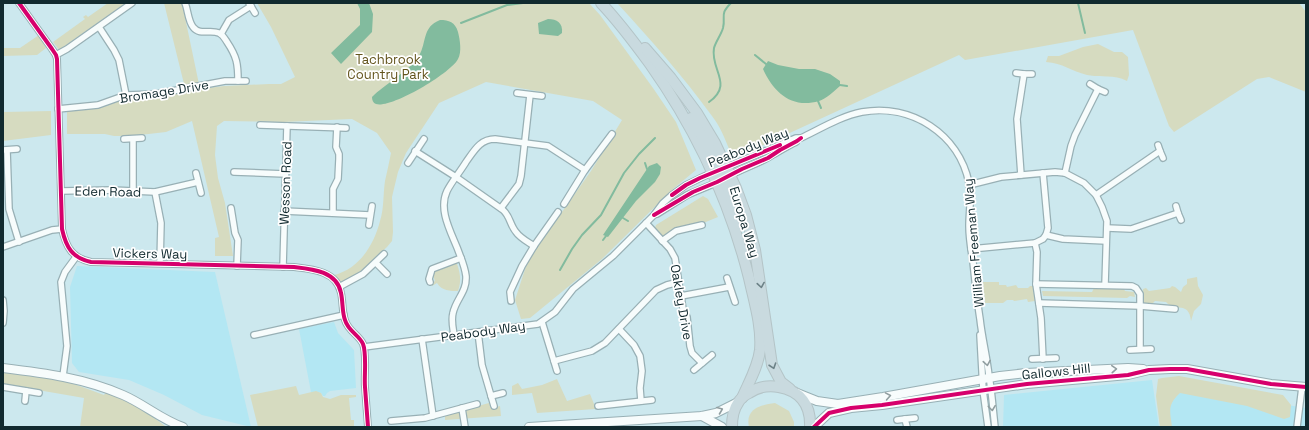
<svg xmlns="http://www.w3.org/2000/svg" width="1309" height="430" font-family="'Space Grotesk',sans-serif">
<rect width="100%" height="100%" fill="#cce8ee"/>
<g fill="#b3e7f3">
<polygon points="77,266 215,272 251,427 202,415 164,395 129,380 79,372 72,363 70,287"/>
<polygon points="334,322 338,333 354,350 356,388 330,391 327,393 325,396 323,396 321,393 319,392 311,392 299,329"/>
<polygon points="1152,380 1159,427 1003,427 1004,395"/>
<polygon points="1165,385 1306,408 1306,427 1168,427"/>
</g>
<g fill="#d6dbc0">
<polygon points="108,3 126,3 59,50 53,42 85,19 83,17 86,15 88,17"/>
<path d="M164 3H182L200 89 224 86 269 84H281L295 77 271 27 257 3H589L600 15 653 88 676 122 696 170 673 189 602 259 530 318 521 319 515 300 528 260 591 171 622 120 593 101 486 82 439 103 406 153 398 172 392 197 393 232 392 241 387 247 360 272 345 281H340L334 275C359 269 374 245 380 221 384 209 383 194 385 181 387 172 389 163 391 153L377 133 352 119 283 122 224 121 217 126 215 155 218 178 225 203 233 256H215V238L219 237 192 121 166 132 131 136H114L105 134H67V111L106 106 128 97 146 98 186 92Z"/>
<path d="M617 3H1299L1306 12V92L1269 77 1257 79 1174 132 1169 126 1133 30 965 60 959 55 742 155 730 151C725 139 720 126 712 116 683 76 650 39 617 3Z"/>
<polygon points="39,35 46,48 37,55 3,56 3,48 20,48"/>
<path d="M1098 44 1114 52H1122L1128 57 1129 75 1127 81C1114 74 1101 78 1087 75 1071 71 1063 63 1046 62L1048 56H1059L1083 47Z"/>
<polygon points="51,111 51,135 3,141 3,112"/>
<polygon points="703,196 708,199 718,217 674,235 665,241 655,228 656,225"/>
<path d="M456 261C460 272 462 280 458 291 450 291 442 291 437 283L432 286 431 283 435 281 433 275 435 270Z"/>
<path d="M1197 277 1198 286 1203 295 1201 304 1194 311 1191 321C1189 300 1175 313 1166 302L1155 301 1153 303H1144L1143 289 1146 288 1149 291 1170 288 1172 286 1175 287 1181 292 1183 287 1187 284V279Z"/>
<polygon points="983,282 999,282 999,285 1006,285 1007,287 1016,285 1018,288 1028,288 1030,286 1033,286 1035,301 1028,302 1027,299 1014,301 1013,300 1007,300 1003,303 985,303"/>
<polygon points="1094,288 1124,289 1125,291 1134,292 1135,297 1130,296 1127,298 1043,296 1042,291 1092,292"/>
<path d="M3 371 66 381 104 395 106 392C127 400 147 412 165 426V427H80L84 398 3 384Z"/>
<path d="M1179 376 1283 395 1291 405 1290 417 1284 419 1247 406 1180 393C1167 405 1170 411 1172 427H1160L1156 396 1158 379 1162 378Z"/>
<polygon points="557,379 567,401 590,394 596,409 537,413 532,393 512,395 512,386 518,383 522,389 542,385"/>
<polygon points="296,386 299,395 316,391 321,393 323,397 330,399 341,395 356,395 356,397 349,398 351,420 354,420 354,427 258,427 250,395"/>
<polygon points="489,403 491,409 500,406 501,416 445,420 445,415"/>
<path d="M775 403 789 411 794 422V427H749C745 409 760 405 775 403Z"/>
</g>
<g fill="#82bb9e">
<polygon points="357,3 369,3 373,14 372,32 341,64 331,53 360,25 360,9"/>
<path d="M548 19C557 19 563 23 562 33L558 36 539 34 538 23Z"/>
<path d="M440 20C449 20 455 22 458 32 460 40 462 52 458 59 451 73 391 109 376 104 373 103 372 100 372 97 384 85 410 70 419 56 427 42 422 27 440 20Z"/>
<path d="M768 61 778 65 799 69H815L830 74 840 81V86C834 91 826 99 819 101 792 109 774 93 763 69Z"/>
<polygon points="657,163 661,167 660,174 655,182 636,201 608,237 603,235 649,166"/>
</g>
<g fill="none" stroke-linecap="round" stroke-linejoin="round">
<g stroke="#82bb9e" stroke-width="2">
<polyline points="1078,3 1085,33"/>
<polyline points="461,23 507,5 523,3"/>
<polyline points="755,55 766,64"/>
<polyline points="840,85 847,86"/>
<polyline points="818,101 821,108"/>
<path d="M709 102C734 84 710 70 714 48 716 41 721 35 723 28 726 16 719 15 731 3"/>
<polyline points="645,163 647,169"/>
<polyline points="623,218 628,221"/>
<polyline points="603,240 606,236"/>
<polyline points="560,270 572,249 582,235 601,215 624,173 639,154 655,138"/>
</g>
<defs>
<g id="street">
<path d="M19 3 52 49 56 55 57 59 62 229C66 247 72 258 91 262L294 267C312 269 337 271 341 293 343 302 342 312 345 320 348 331 359 335 363 344 367 354 364 376 365 387 366 400 367 414 368 427"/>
<path d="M185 3C188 10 188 21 193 27 200 36 210 29 219 33 223 35 225 39 227 42 237 57 238 64 238 81"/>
<polyline points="249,3 255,13"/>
<polyline points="99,27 114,50 119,60 126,95"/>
<polyline points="221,34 229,20 251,6"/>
<polyline points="56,55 67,49 132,3"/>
<polyline points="1016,73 1024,74"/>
<polyline points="1090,84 1098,89"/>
<polyline points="517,93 542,96"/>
<polyline points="58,109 98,105 126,95 156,94 225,81 246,81"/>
<polyline points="260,125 346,128"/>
<polyline points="124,139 142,138"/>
<polyline points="133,139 133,190"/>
<polyline points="3,150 17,149"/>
<polyline points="7,150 9,209 19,242"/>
<path d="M415 151 456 177 503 210C510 216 510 225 516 232 520 238 528 242 534 246"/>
<polyline points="1160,151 1163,158"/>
<polyline points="408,163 424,139"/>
<path d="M725 168 796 138H801C820 129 841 116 862 112 911 103 959 134 969 183 972 197 969 211 969 226 969 238 971 250 973 262 975 281 977 300 980 319 982 338 987 357 989 376 992 393 993 410 995 427"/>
<polyline points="234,172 285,174"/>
<polyline points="196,173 201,193"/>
<polyline points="1043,173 1048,228 1046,235"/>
<polyline points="1065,173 1071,146 1075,135 1098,89 1105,92"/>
<polyline points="1021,175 1017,119 1024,74 1032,74"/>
<path d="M729 176C742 169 757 164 769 157 778 152 787 146 796 142"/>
<polyline points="969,185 1001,177 1055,172 1065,173 1084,183 1096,195 1102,207 1107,221 1105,285"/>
<polyline points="61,191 112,190 155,192 198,182"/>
<polyline points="155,192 161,223 160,263"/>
<polyline points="1096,195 1160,151 1158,145"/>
<polyline points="564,204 585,170 612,134"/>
<polyline points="1176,206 1178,213"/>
<polyline points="231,208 235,233 238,240 237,266"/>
<polyline points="501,208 519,184 521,176 530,95"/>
<polyline points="284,211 370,215"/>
<polyline points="333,212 333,189 338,179 339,159 339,154 336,147 337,127"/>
<polyline points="657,214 687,195 718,182"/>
<polyline points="646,223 670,249 675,258 683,309 687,317 690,346 692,353 702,363"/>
<polyline points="369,225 372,206"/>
<polyline points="1107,228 1131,229 1178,213 1181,220"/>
<polyline points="662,241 676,231 702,225"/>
<polyline points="1035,243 1037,252 1036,284 1041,318 1043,359"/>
<polyline points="3,247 52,230 62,229"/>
<polyline points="971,249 1035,243 1043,239 1046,235 1063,239 1106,241"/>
<polyline points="376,263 387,274"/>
<polyline points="283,267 287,126"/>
<polyline points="727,278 735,302"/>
<polyline points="430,282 429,279 432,269 461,258"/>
<polyline points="1036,284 1132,286 1136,288 1140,294 1140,349"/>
<polyline points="339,287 363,274 384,254"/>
<polyline points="681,296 729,287"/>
<polyline points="3,300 4,311 3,323"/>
<polyline points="511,301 510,292 522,266 534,246 558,212"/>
<polyline points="1039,303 1140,306 1175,309"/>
<polyline points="542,322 557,371"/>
<polyline points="619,329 634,345 640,356 642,371 640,388 641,401"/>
<polyline points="478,332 482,365 494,406"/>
<polyline points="254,335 344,315"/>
<path d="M454 335C453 328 451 320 453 313 456 299 467 292 466 276 465 267 461 258 458 250 451 232 438 210 447 191 452 181 460 172 466 162 474 151 480 139 495 139L548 146 585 170"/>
<polyline points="980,335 983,390 988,427"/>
<polyline points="422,339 433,416"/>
<polyline points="364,347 538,324 555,312 573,289 613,256 654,215 663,203 672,195 686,185 713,172"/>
<polyline points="1130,350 1151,349"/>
<polyline points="1032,359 1056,358"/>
<polyline points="554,361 592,351 605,343 656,290 667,285 679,282"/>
<polyline points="694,370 712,355"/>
<polyline points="63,376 67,346 61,282 65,272 76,257"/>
<polyline points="3,387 39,393"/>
<polyline points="491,396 503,393"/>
<polyline points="25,401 26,391"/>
<polyline points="598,406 652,400"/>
<polyline points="462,408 465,427"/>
<polyline points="905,419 915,418"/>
<polyline points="897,420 905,419 907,427"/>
<polyline points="391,421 425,418 477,404"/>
<polyline points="1297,427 1302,387"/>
</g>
<g id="secondary">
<path d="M3 368C44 373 84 378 123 395 144 404 162 420 183 427"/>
<polyline points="797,393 817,401 838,404 883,397 1000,376 1026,373 1128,368 1143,369"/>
<polyline points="702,416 722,427"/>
<polyline points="529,427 702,416 716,413 738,402"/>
<polyline points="814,427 829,413 851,408 882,405 1027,384 1128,375 1149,370 1170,369 1187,369 1271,384 1306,387"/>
</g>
<g id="highway">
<path d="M601 3C620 23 634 42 650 64 696 129 730 202 749 278 754 301 762 326 760 350 758 367 749 382 742 398"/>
<polyline points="645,48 671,78 697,113 715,143 736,188 746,215 755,250 772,365 781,382 790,389"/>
<polyline points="691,118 711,151 720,170 717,182"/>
<polyline points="726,169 726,183 740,224"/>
<path d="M732 427C732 419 733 410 738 403 740 399 745 395 749 393 759 386 768 385 779 387 801 391 811 405 810 427"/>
</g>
</defs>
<use href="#street" stroke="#98b0b5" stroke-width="8"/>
<use href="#secondary" stroke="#98b0b5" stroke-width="10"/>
<use href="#highway" stroke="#b4c4c7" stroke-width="12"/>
<use href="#street" stroke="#f7fcfc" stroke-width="5.5"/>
<use href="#secondary" stroke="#f7fcfc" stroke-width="8"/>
<use href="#highway" stroke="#c9dadf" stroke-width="10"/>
<defs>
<g id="cycleway">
<path d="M19 3 52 49 56 55 57 59 62 229C66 247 72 258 91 262L294 267C312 269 337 271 341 293 343 302 342 312 345 320 348 331 359 335 363 344 367 354 364 376 365 387 366 400 367 414 368 427"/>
<polyline points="672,195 686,185 700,178 780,145"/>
<polyline points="654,215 693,192 717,182 742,169 768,158 780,150 797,141 801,138"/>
<polyline points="814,427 829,413 851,408 882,405 1027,384 1128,375 1149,370 1170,369 1187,369 1271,384 1306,387"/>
</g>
</defs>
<use href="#cycleway" stroke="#fff" stroke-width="6"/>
<use href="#cycleway" stroke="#d6006c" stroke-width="4"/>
</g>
<defs><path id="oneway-chevron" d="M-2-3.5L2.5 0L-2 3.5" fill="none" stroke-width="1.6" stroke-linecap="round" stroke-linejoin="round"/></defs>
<g stroke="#6d8287">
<use href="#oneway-chevron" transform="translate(761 285) rotate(81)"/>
<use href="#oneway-chevron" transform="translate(773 366) rotate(71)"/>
</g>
<g stroke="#909ea0">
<use href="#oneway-chevron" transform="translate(987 363) rotate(81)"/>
<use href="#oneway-chevron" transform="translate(1114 369) rotate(-4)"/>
<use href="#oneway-chevron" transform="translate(888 396) rotate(-10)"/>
<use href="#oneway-chevron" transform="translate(992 408) rotate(83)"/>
<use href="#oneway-chevron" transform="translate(720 410) rotate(-22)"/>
</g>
<g text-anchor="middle" stroke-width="3.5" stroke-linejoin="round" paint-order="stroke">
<g font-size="13" fill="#63541c" stroke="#fff">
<text x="388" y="64">Tachbrook<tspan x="388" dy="15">Country Park</tspan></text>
</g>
<g font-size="13" fill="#112a2f" stroke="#fff">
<text transform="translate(164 91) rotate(-9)" y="5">Bromage Drive</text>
<text transform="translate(748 147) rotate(-22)" y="5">Peabody Way</text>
<text transform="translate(285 183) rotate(-88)" y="5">Wesson Road</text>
<text transform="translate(108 191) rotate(1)" y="5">Eden Road</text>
<text transform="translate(745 222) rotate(73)" y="5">Europa Way</text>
<text transform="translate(973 243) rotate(-95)" y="5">William Freeman Way</text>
<text transform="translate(150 253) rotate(1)" y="5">Vickers Way</text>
<text transform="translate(682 302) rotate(80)" y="5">Oakley Drive</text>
<text transform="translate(483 331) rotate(-8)" y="5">Peabody Way</text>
<text transform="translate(1056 371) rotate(-6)" y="5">Gallows Hill</text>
</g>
</g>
<rect width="1309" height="430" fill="none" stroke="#112a2f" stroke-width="8"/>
</svg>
